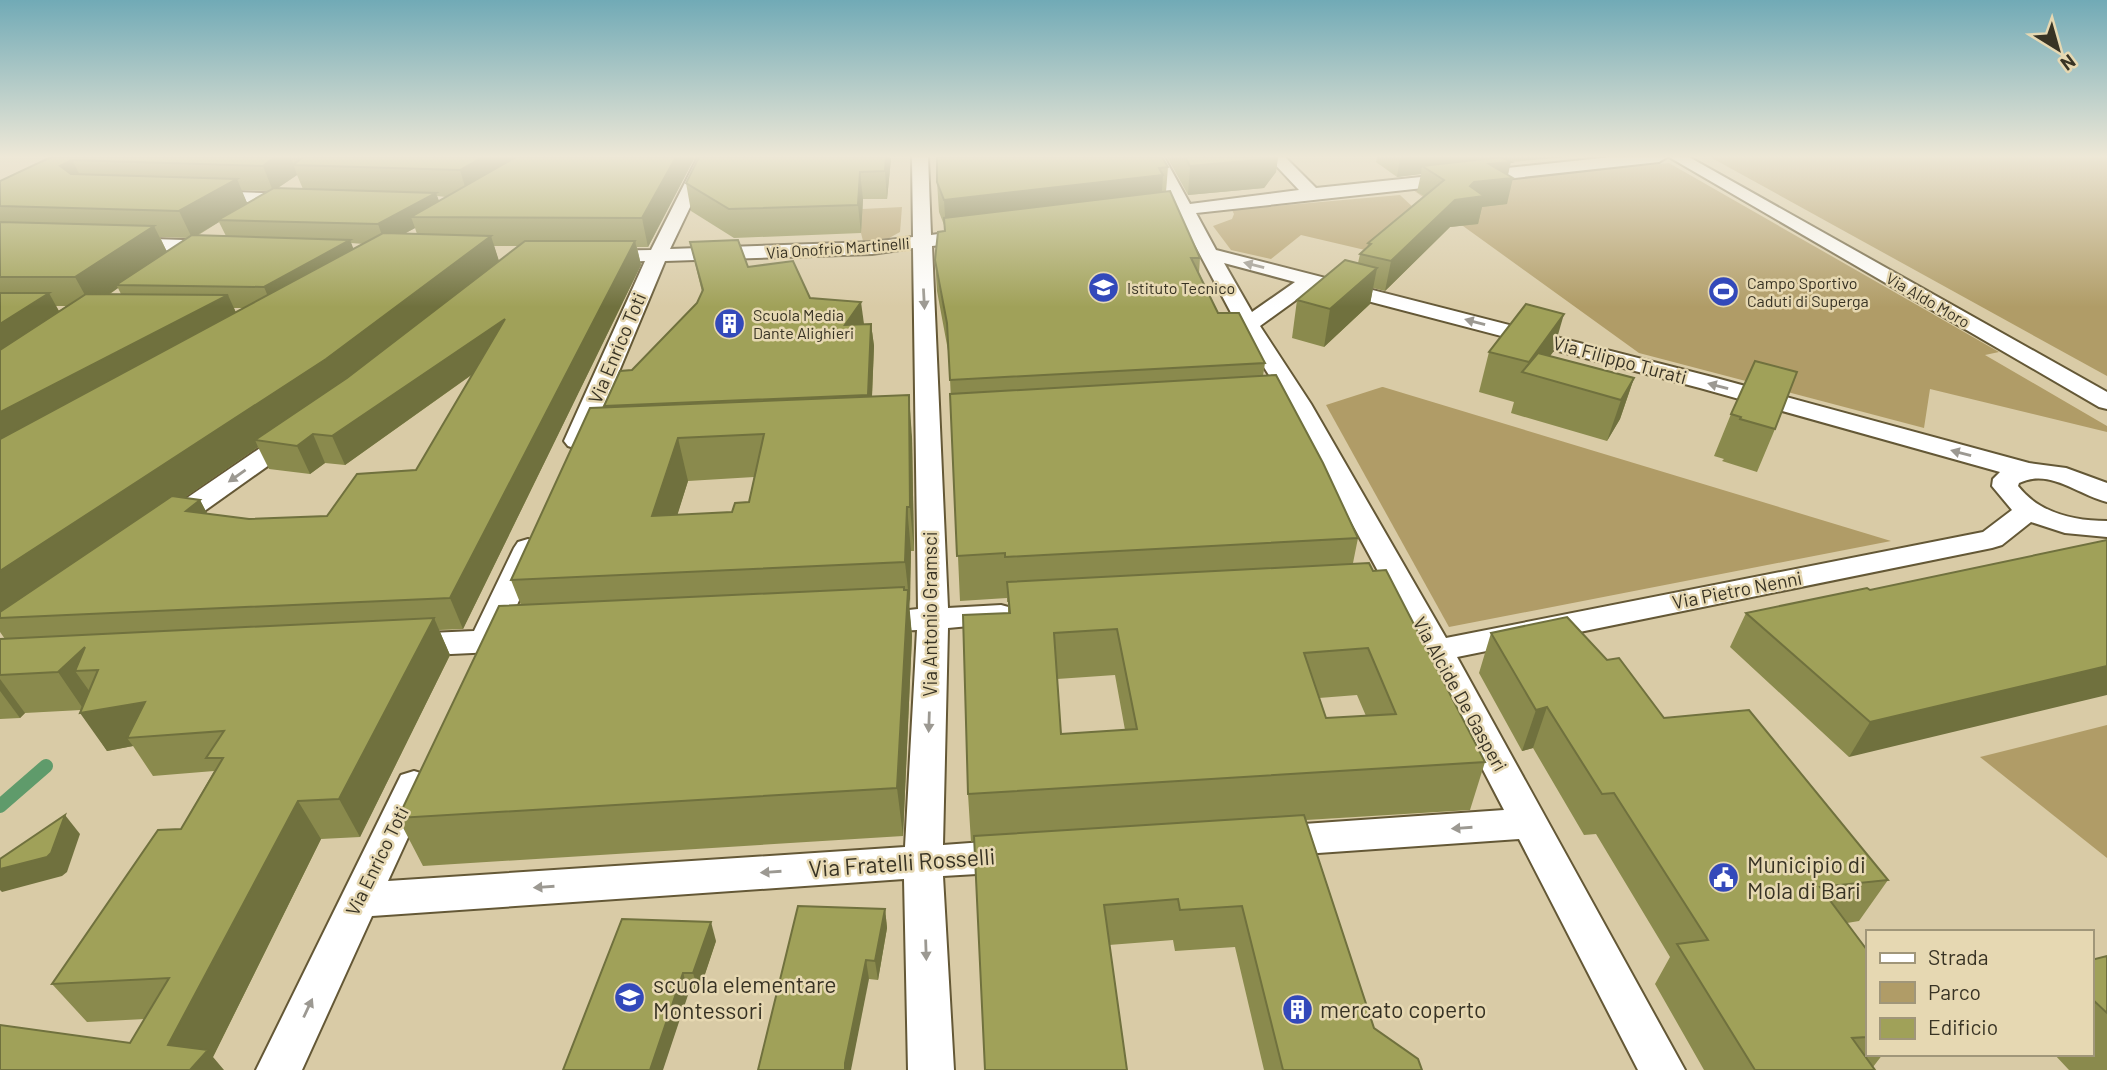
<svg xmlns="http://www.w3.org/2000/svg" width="2107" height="1070" font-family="Barlow,sans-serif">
<rect width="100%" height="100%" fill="#d9cba6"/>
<g fill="#b09c67">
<polygon points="1710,157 2107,157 2107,376"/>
<polygon points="1669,163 1999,352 1985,355 2107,426 2107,432 1930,389 1924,428 1639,353 1409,187"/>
<polygon points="1400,195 1416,210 1365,250 1301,235 1271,259 1231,250 1213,226 1232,219 1234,214 1232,210"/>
<polygon points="902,207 900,232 882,242 864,245 861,233 862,209"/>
<polygon points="1382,387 1383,387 1891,541 1449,627 1326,405"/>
<polygon points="2107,725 2107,858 1980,757"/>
</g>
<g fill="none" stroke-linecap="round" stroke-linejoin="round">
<polyline stroke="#5f9b6b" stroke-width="14" points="0,806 46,766"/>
<defs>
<g id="minor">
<polygon points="698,157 714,157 670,249 872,242 913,237 912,157 928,157 931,235 975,229 984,235 975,241 932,246 948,608 1001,605 1012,608 1016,615 1012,622 948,628 943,845 1011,840 1025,845 1030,856 1025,867 1011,872 943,876 954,1070 908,1070 904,879 372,916 302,1070 256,1070 401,775 414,771 427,775 432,785 388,881 905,847 917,630 873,632 862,629 858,622 862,615 918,609 913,248 872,254 665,261 590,441 586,446 577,449 568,446 564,441 645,261 600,263 590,257 600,251 651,250"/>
<path d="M1148 157H1164L1190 204 1299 190 1268 157H1285L1316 188 1611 157H1667L1659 162 1196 213 1216 250 1716 378 2029 463 2066 468 2107 483V502C2078 495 2050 468 2019 483L2018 486C2039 513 2074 521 2107 521V537L2065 533 2031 522 2002 545 1992 548 1457 657 1685 1070H1638L1519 839 1275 856 1262 852 1256 841 1262 830 1275 826 1504 810 1396 603 1359 605 1348 602 1344 595 1348 588 1385 584 1287 404 1237 324 1179 215 1140 220 1131 215 1140 210 1174 206ZM1224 263 1295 282 1252 312ZM1314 287 1700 388 2000 472 1993 479 1992 486 2012 510 1983 532 1446 638 1311 404 1260 326Z"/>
<polygon points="1669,157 1689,157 2107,392 2107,409 2099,407"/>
<polygon points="207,191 293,194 302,199 293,204 201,200 198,196"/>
<polygon points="124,238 213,241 222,247 213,253 117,248 115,244"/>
<polygon points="294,429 303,431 306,436 303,441 179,529 169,531 159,529 155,523 159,517 285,431"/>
<polygon points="528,539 538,542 542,548 506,630 529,633 534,640 529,647 518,651 408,656 397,653 392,645 397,637 408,634 474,631 514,548 518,542"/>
</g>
</defs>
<use href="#minor" stroke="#645836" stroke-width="4"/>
<use href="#minor" fill="#fff" fill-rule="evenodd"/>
</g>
<g fill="#8a8a4d" fill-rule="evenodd">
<path d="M51 157H695L648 247H637L641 265 463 629 439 630 450 655 360 837 321 839 213 1057 130 1043 145 1019 87 1022 52 984 181 829 214 771 153 776 133 746 107 751 81 710 25 713 20 718 0 719V639H5L0 632V181ZM297 175 303 189 278 188ZM241 190 268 191 247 203ZM437 196 446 197 439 201ZM219 222 226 236H197ZM415 228 417 234H404ZM160 237 188 238 167 252ZM351 243 364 244 353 250ZM494 246H519L499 262ZM118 288 121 294H110ZM56 306H66L59 311ZM234 308H244L236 313ZM473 374 416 470 327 516 249 519 207 514 200 500 184 498 258 447 269 469 310 474 325 463 345 465Z"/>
<polygon points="1167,157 1278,157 1276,172 1264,188 1188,195"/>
<polygon points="1377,157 1570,157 1510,162 1508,175 1507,204 1482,207 1478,224 1450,227 1385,291 1373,288 1370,304 1324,347 1292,338 1297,300 1358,263 1360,254 1367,248 1368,243 1424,196 1417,192 1421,174 1397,177 1376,162"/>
<polygon points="891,159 887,199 863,199 861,233 734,238 691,211 686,183"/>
<path d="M1168 167 1166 192 1200 258 1199 273 1218 313 1265 363 1263 376 1358 538 1353 563 1373 571 1485 762 1470 810 1306 820 1374 1028 1422 1070H1264L1235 947 1175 951 1173 940 1109 945 974 841 971 842 968 794 1008 613V602H1007V598L960 601 949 356 937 291 935 260 944 231V225L939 212 937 182ZM1115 675 1125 730 1061 734 1057 679ZM1357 695 1366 716 1326 718 1319 698Z"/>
<path d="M690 242 748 267 863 324H871L874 346 872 397 912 437 914 551H911L909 608 912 636 903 836 423 866 398 818 521 605 511 580 605 408 604 406 632 370 697 303 702 292ZM754 477 749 502 732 512 677 515 688 481Z"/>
<polygon points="1489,352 1553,352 1550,356 1634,378 1620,419 1607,441 1511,413 1514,402 1479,392"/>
<polygon points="1755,361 1775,429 1757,472 1722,461 1724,459 1714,456 1731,414"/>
<polygon points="2107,540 1849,757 1730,647 1746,613 1870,590"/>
<polygon points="1491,633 1607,660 1664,718 1888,880 1859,921 1847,923 1867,950 1867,1054 1883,1054 1873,1067 1875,1070 1704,1070 1655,984 1670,957 1596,834 1584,835 1533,748 1522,751 1479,673"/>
<polygon points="798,906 885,909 887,928 878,980 869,979"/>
<polygon points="716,941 699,992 689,992 563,1070"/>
<polygon points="2107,956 2107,1070 2069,1070 2054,1054 2091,1054 2091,960"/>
</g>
<g fill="#70713e">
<polygon points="275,157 291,157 297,175 273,191 263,166"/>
<polygon points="483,157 537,157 468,197 460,170"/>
<polygon points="676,157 695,157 648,247 642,218"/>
<polygon points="886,157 890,157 891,159 887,199 885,171"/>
<polygon points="1269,157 1278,157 1276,172 1264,188 1188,195 1190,166"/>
<polygon points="1406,157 1477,157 1474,169 1422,166 1421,174 1397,177 1400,158"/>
<polygon points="72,160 85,185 60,166"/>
<polygon points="1511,162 1507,178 1513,178 1507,204 1482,207 1478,224 1450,227 1385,291 1391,261 1470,186 1489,164"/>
<polygon points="860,172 863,199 861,233 858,205"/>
<polygon points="1163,175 1161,205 946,231 944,200"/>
<polygon points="237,179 248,205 218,220 219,222 192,238 179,211"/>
<polygon points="436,193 443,212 411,217 415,228 385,244 378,224"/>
<polygon points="154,226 168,254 116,285 118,288 91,306 75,277"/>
<polygon points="491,236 500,264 339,391 255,440 258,447 10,618 0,618 0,571"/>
<polygon points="350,240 358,260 273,308 264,287"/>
<polygon points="635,241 641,265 463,629 450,598"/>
<polygon points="1377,268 1370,304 1324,347 1330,309"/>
<polygon points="49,293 66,324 0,368 0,324"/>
<polygon points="228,295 242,326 0,457 0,412"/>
<polygon points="861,302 864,324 845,325"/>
<polygon points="1564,314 1553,352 1536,376 1529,362"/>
<polygon points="505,319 513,345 345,465 332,436"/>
<polygon points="871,324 874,346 871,418 868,395"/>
<polygon points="1634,378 1620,419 1607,441 1621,400"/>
<polygon points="909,395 912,437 914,551 910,507"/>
<polygon points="313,434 325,463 310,474 297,446"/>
<polygon points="678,438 688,481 663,561 652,516"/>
<polygon points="200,500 216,530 186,511"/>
<polygon points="907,507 911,551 910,608 905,562"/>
<polygon points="908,590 912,636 903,836 897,788"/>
<polygon points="434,618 450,655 360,837 339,799"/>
<polygon points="85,647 75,671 95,699 84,710 58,672"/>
<polygon points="2107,666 2107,695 1849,757 1870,722"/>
<polygon points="0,679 25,713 20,718 0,691"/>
<polygon points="145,702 127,738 133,746 107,751 80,713"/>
<polygon points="1547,707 1533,748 1522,751 1536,710"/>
<polygon points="298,801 321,839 213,1057 224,1070 190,1070 168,1045"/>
<polygon points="65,815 80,834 67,872 62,876 2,892 0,890 0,869"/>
<polygon points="885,909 887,928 878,980 875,961"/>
<polygon points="711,922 716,941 699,992 693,973"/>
<polygon points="866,960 869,979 851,1070 845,1070 845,1063"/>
<polygon points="683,973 689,992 663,1070 650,1070"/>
</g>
<g fill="#a0a159" stroke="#70713e" stroke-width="2" fill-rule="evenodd">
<polygon points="51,157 275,157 263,166 72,160 60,166 71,174 237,179 179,211 0,206 0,181"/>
<polygon points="303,157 483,157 460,170 293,165"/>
<polygon points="516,157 676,157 642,218 411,217"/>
<polygon points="699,157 886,157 885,171 860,172 858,205 729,209 686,183"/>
<polygon points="937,157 1162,157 1168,167 1159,168 1163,175 944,200 937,182"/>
<polygon points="1185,157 1269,157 1268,159 1190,166"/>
<polygon points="1501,157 1511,162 1489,164 1513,178 1474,182 1470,186 1484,196 1455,200 1391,261 1360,254 1371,244 1368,243 1444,180 1422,166"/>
<polygon points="274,188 436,193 378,224 218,220"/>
<polygon points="1170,191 1200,258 1191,258 1218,313 1239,313 1265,363 950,380 947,323 935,260 938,232 945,231 944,218"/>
<polygon points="0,222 154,226 75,277 0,277"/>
<polygon points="383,233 491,236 326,359 0,571 0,439"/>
<polygon points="192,235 350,240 264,287 116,285"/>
<polygon points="738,240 748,267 793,261 810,298 861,302 845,325 871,324 868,395 604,406 620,371 632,370 697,303 703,290 690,242"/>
<polygon points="525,241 635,241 450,598 0,618 0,612 172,496 200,500 186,511 249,519 327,516 357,474 416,470 505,319 332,436 313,434 297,446 255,440 347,378"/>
<polygon points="1345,260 1377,268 1330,309 1297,300"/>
<polygon points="0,293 49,293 0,324"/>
<polygon points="86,294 228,295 0,412 0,350"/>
<polygon points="1526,304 1564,314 1529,362 1489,352"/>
<polygon points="1538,353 1634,378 1621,400 1522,372"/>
<polygon points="1755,361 1797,372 1775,429 1740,419 1741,417 1731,414"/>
<polygon points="1276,375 1323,463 1358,538 1005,557 1005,553 957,556 950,394"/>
<path d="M909 395 910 507H907L905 562 511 580 590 408ZM764 434 749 502 735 503 732 512 652 516 678 438Z"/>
<polygon points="2107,540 2107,666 1870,722 1746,613 1867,588 1870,590"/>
<path d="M1369 563 1373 571 1386 570 1485 762 968 794 963 615 1010 613 1007 582ZM1117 629 1137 729 1061 734 1054 633ZM1368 648 1396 714 1326 718 1304 653Z"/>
<polygon points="904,587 904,590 908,590 897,788 398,818 499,606"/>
<polygon points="1567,617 1607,660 1619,658 1664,718 1749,710 1888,880 1820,887 1867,950 1867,1037 1852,1038 1875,1070 1755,1070 1677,944 1708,940 1614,793 1602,794 1547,707 1536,710 1491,633"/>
<polygon points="434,618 339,799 298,801 168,1045 208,1050 190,1070 0,1070 0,1025 130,1043 169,978 52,984 158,830 181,829 223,758 206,758 224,731 127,738 145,702 80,713 98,670 75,671 85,647 58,672 0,675 0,639"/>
<polygon points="65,815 51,853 47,857 0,869 0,859"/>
<polygon points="1304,815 1374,1028 1418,1059 1422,1070 1283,1070 1242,906 1180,910 1178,899 1104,905 1127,1070 985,1070 974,836"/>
<polygon points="798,906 885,909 875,961 866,960 845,1063 845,1070 758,1070"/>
<polygon points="622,919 711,922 693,973 683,973 650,1070 563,1070"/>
<polygon points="2107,956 2107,1013 2091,998 2091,960"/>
</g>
<defs><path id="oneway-solid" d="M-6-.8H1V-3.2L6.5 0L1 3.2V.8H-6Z" transform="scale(1.75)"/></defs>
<g fill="#9c9992">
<use href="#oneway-solid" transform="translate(1254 265) rotate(-166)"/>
<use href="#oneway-solid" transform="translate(924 299) rotate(87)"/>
<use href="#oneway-solid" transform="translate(1475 322) rotate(-165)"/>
<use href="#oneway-solid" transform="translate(1718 386) rotate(-165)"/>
<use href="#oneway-solid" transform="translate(1961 453) rotate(-165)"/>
<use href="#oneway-solid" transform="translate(237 476) rotate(145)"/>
<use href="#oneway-solid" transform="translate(929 722) rotate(92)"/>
<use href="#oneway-solid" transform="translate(1462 828) rotate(176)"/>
<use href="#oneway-solid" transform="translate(771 872) rotate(176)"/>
<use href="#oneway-solid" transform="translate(544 887) rotate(176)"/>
<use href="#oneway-solid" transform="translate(926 950) rotate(88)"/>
<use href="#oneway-solid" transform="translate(308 1008) rotate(-65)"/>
</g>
<linearGradient id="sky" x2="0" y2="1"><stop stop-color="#71aab6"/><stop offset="0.51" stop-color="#eee8d7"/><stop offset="1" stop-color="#eee8d7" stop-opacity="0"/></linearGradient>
<rect width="2107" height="307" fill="url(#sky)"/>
<defs>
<symbol id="school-disc" viewBox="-11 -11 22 22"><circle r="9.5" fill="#3349ba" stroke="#e6d8b2"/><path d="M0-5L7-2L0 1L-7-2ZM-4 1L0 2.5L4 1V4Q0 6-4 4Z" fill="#fff"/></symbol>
<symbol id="stadium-disc" viewBox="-11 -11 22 22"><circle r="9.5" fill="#3349ba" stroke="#e6d8b2"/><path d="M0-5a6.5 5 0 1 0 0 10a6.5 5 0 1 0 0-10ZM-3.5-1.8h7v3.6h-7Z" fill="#fff"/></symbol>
<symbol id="building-disc" viewBox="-11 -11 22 22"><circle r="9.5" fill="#3349ba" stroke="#e6d8b2"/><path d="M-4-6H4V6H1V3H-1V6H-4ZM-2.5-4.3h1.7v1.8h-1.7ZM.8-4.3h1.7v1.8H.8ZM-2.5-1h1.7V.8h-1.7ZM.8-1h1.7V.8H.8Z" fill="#fff"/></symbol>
<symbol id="civic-disc" viewBox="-11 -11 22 22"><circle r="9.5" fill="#3349ba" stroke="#e6d8b2"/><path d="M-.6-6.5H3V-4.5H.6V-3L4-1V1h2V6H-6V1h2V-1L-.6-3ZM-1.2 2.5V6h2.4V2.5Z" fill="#fff"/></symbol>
</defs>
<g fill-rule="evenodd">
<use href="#school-disc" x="1086" y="270" width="35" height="35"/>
<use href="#stadium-disc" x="1706" y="274" width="35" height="35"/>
<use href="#building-disc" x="712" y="306" width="35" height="35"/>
<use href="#civic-disc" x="1706" y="860" width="35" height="35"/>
<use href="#school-disc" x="612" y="980" width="35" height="35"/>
<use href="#building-disc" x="1280" y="992" width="35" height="35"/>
</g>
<g text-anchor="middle" stroke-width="5" stroke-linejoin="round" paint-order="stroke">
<g font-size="16" fill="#383324" stroke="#e6d8b2">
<text transform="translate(838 248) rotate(-4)" y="6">Via Onofrio Martinelli</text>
<text transform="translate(1928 300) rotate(30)" y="6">Via Aldo Moro</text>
</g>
<g font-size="16" fill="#383324" stroke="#e6d8b2" text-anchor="start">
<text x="1747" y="289">Campo Sportivo<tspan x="1747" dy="18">Caduti di Superga</tspan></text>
<text x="1127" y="294">Istituto Tecnico</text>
<text x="753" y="321">Scuola Media<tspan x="753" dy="18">Dante Alighieri</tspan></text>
</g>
<g font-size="19" fill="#383324" stroke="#e6d8b2">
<text transform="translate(617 348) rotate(-67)" y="7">Via Enrico Toti</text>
<text transform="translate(1620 360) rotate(15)" y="7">Via Filippo Turati</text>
<text transform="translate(1737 590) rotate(-11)" y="7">Via Pietro Nenni</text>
<text transform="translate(930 614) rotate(-90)" y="7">Via Antonio Gramsci</text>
<text transform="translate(1460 694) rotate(61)" y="7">Via Alcide De Gasperi</text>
<text transform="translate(377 861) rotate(-64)" y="7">Via Enrico Toti</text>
</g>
<g font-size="23" fill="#383324" stroke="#e6d8b2">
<text transform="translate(902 863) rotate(-4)" y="8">Via Fratelli Rosselli</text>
</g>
<g font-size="23" fill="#383324" stroke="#e6d8b2" text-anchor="start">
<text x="1747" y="873">Municipio di<tspan x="1747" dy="26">Mola di Bari</tspan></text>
<text x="653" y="993">scuola elementare<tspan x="653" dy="26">Montessori</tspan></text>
<text x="1320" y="1018">mercato coperto</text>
</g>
</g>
<rect x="1866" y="930" width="228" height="126" fill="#e6d8b2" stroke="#a09679" stroke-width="2"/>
<rect x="1880" y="953" width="35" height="10" fill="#ffffff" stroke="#a09679" stroke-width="2"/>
<text x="1928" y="965" font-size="21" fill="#383324">Strada</text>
<rect x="1880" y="982" width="35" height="21" fill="#b09c67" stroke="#a09679" stroke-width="2"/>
<text x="1928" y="1000" font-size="21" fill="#383324">Parco</text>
<rect x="1880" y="1018" width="35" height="21" fill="#a0a159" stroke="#a09679" stroke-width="2"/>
<text x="1928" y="1035" font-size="21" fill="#383324">Edificio</text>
<g transform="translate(2058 49) rotate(143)" stroke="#e6d8b2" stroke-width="5" paint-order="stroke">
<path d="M0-5L12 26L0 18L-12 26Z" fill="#383324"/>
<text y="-10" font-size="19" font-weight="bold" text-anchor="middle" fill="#383324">N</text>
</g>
</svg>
